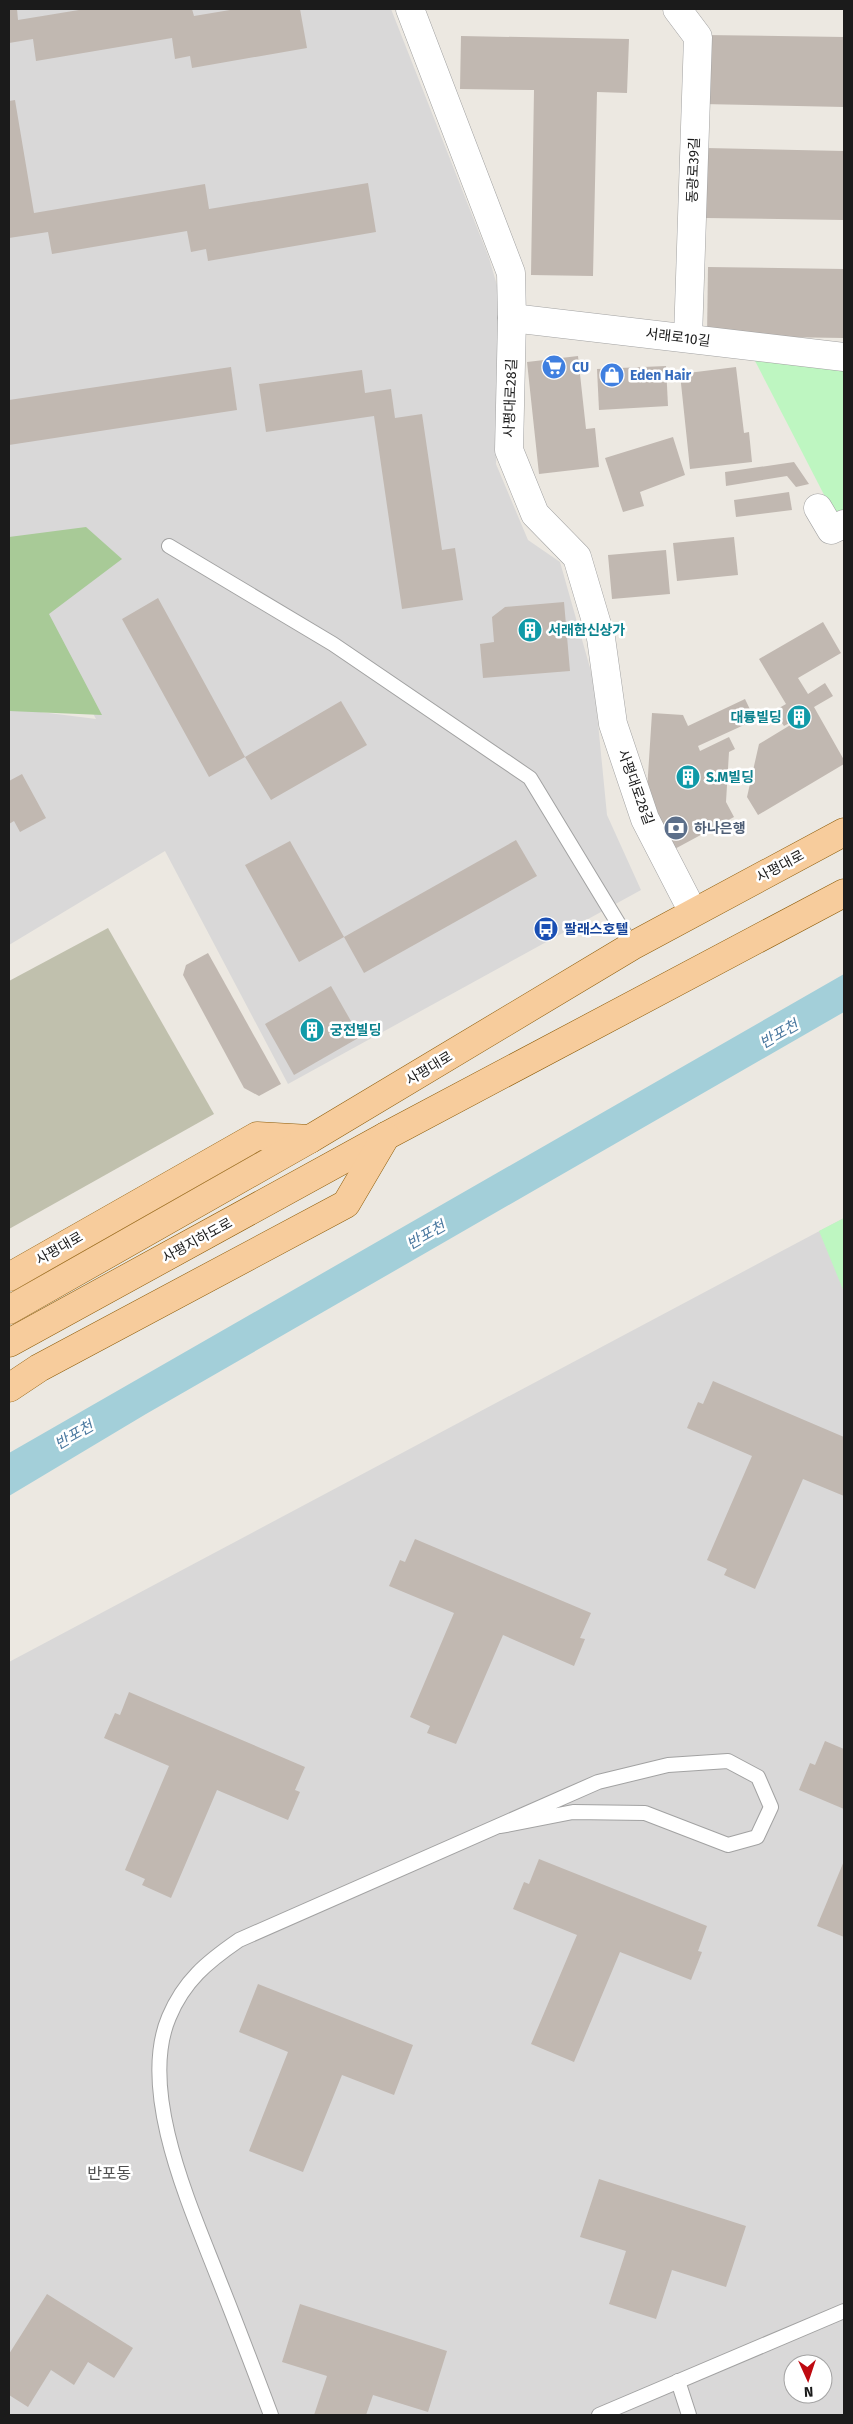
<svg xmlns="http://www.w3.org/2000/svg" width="853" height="2424" font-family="'Fira Sans','Noto Sans KR',sans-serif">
<rect width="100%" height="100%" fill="#ece8e1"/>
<g fill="#d9d8d8" fill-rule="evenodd">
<polygon points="9,9 391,9 489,258 501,299 496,464 528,540 560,562 594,682 607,815 641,890 288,1084 165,851 9,945 9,708 96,719 26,587 9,575"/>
<path d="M844 1218V2415H9V1662ZM793 2364H823V2394H793Z"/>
</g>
<polygon fill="#c0c0ad" points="108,928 214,1114 9,1229 9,981"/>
<polygon fill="#a8ca97" points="86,527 122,559 49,614 102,715 9,711 9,537"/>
<g fill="#bef6c1">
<polygon points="753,357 844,369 844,511 835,516"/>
<polygon points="844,1218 844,1292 819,1231"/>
</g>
<polygon fill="#a3cfd9" points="844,974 844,1012 146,1414 9,1496 9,1453"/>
<g fill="#c1b8b1">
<polygon points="9,9 17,9 18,20 85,9 192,9 194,16 236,9 300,9 307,48 192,68 190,56 175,59 172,38 36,61 33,39 9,43"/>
<polygon points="704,35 844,37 844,107 702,104"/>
<polygon points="461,36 629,39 627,93 597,92 593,276 531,275 534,90 460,89"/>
<polygon points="15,100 34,213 205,184 209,209 368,183 376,232 208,261 206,249 191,252 187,231 52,254 48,232 9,238 9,101"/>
<polygon points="706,148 844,151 844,220 705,218"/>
<polygon points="708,267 844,269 844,338 707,336"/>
<polygon points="578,356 586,429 595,428 599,467 539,474 527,362"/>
<polygon points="666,366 668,406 599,410 597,369"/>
<polygon points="231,367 237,410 9,445 9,400"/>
<polygon points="736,367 744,433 749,432 752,462 690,469 680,374"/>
<polygon points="362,370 365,393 391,389 395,418 422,414 442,550 455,548 463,600 402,609 374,416 266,432 259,384"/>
<polygon points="673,437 685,475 640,492 644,506 623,512 605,458"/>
<polygon points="794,462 809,484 796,487 787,476 726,486 725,472"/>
<polygon points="789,492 792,510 736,517 734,500"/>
<polygon points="734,537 738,575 677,581 673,543"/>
<polygon points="666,550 670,594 612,599 608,555"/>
<polygon points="158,598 245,757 341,701 367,745 271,800 245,757 209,777 122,619"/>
<polygon points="564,602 570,671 483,678 480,644 494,642 492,617 505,607"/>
<polygon points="823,622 841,653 798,678 808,694 825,683 833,696 814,707 844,760 844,764 758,815 747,797 759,744 792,724 791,722 784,726 774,711 786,704 759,659"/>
<polygon points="745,699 755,720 698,746 700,751 729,737 735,749 729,752 726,802 734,817 671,851 646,806 652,713 683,715 688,726"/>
<polygon points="22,774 46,818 20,832 14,821 9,824 9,781"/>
<polygon points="516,840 537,876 364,973 344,937"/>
<polygon points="290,841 344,937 299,962 245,865"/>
<polygon points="208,953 281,1084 259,1096 244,1088 183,975 186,965"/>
<polygon points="331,986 360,1037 294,1075 265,1024"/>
<polygon points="713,1381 844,1437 844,1496 803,1479 755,1589 724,1575 727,1569 707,1560 752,1456 687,1428 698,1402 703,1404"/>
<polygon points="415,1539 591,1613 580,1638 585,1639 574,1666 503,1635 456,1744 427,1733 430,1726 410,1717 454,1613 389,1586 400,1560 405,1562"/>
<polygon points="129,1692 305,1767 295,1790 300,1792 288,1820 217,1790 171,1898 142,1885 145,1879 125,1870 169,1766 104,1738 115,1713 120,1715"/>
<polygon points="825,1741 844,1749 844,1809 799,1790 810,1763 815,1765"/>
<polygon points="539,1859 707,1926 698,1951 702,1952 691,1980 620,1952 574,2062 531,2044 577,1935 513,1909 524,1882 529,1884"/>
<polygon points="844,1861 844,1937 817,1926"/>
<polygon points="258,1984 413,2045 394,2095 342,2075 303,2172 249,2151 288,2052 239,2032"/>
<polygon points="599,2179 746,2226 726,2287 672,2270 656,2319 609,2304 626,2251 580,2237"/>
<polygon points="47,2294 133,2348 114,2378 88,2362 74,2385 51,2370 28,2407 9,2395 9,2354"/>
<polygon points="300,2304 447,2351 428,2412 373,2395 366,2415 314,2415 327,2376 282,2362"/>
</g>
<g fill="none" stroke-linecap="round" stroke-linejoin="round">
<defs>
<g id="lane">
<polyline points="169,546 333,644 530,778 632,946"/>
<polyline points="678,2381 689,2415"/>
<path d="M271 2415C254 2370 237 2325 219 2280 192 2210 137 2092 169 2017 184 1981 207 1962 239 1940L598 1782 668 1765 728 1761 758 1777 771 1807 757 1837 728 1845 645 1813 573 1812 501 1826"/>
<polyline points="599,2415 844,2311"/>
</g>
<g id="street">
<polyline points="410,9 511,273 512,318 509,450 535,514 577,557 601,638 613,724 645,819 693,912"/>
<polyline points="677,9 698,37 688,338"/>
<polyline points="512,318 844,357"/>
<polyline points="818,508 831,530 844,524"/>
</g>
<g id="primary">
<polyline points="9,1277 257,1136 310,1139"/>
<polyline points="9,1310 310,1139 632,946 844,832"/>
<polyline points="9,1343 386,1136 844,893"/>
<polyline points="9,1388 39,1368 346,1204 386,1136"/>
</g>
</defs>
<use href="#lane" stroke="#a2a2a2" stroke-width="16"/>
<use href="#street" stroke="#a2a2a2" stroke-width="29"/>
<use href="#primary" stroke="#8c5b07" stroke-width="29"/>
<use href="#lane" stroke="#fff" stroke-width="14"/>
<use href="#street" stroke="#fff" stroke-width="28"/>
<use href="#primary" stroke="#f7cc9c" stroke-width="28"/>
</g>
<defs>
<symbol id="supermarket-disc" viewBox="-11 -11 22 22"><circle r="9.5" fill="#3f7fe0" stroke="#fff"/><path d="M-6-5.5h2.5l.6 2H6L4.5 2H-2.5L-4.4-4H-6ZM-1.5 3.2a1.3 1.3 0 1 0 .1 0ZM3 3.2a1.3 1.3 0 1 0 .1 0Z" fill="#fff"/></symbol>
<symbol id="shop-disc" viewBox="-11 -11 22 22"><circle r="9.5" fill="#3f7fe0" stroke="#fff"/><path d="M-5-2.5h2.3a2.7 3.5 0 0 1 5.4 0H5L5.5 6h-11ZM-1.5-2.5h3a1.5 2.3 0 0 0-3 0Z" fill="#fff"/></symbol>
<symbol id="building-disc" viewBox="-11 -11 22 22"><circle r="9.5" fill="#0f9aa8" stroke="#fff"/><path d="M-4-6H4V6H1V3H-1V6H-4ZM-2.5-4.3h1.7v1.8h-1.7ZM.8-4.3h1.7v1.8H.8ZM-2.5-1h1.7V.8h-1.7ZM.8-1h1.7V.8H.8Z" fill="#fff"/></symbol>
<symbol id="bank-disc" viewBox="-11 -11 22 22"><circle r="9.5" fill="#5c6f8a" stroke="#fff"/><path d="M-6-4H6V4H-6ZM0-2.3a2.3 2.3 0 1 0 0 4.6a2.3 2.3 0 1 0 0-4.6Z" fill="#fff"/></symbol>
<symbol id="bus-disc" viewBox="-11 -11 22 22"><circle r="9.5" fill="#1a4fb4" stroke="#fff"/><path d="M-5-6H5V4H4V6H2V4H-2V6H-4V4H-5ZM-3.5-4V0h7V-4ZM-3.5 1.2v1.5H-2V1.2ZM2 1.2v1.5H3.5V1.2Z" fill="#fff"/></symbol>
</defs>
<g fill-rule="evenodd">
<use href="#supermarket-disc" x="540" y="353" width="28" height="28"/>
<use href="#shop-disc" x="598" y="361" width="28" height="28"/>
<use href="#building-disc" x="516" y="616" width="28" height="28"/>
<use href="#building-disc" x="785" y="703" width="28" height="28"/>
<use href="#building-disc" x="674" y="763" width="28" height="28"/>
<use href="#bank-disc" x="662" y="814" width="28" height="28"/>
<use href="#bus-disc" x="532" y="915" width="28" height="28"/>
<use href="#building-disc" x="298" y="1016" width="28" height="28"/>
</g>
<g text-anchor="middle" stroke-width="5" stroke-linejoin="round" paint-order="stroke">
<g font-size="14" fill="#1b1b1b" stroke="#fff">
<text transform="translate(693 170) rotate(-88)" y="5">동광로39길</text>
<text transform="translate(678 337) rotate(7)" y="5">서래로10길</text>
<text transform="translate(510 398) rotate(-88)" y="5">사평대로28길</text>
<text transform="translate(636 787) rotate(70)" y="5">사평대로28길</text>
<text transform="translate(780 866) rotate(-28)" y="5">사평대로</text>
<text transform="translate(429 1068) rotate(-31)" y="5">사평대로</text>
<text transform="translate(197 1240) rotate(-29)" y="5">사평지하도로</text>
<text transform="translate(59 1248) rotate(-30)" y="5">사평대로</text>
</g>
<g font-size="14" font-weight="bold" fill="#366cbe" stroke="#fff" text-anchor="start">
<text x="572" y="372">CU</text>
<text x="630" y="380">Eden Hair</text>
</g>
<g font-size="14" font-weight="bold" fill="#0d838f" stroke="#fff" text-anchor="start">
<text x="548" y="635">서래한신상가</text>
<text x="782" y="722" text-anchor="end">대륭빌딩</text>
<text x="706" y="782">S.M빌딩</text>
<text x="330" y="1035">궁전빌딩</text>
</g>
<g font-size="14" font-weight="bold" fill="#4e5e75" stroke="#fff" text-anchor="start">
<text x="694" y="833">하나은행</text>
</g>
<g font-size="14" font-weight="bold" fill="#164399" stroke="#fff" text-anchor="start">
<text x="564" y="934">팔래스호텔</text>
</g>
<g font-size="15" font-style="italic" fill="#4a789f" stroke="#fff">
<text transform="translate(779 1034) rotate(-30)" y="5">반포천</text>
<text transform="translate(426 1235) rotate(-30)" y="5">반포천</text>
<text transform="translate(74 1435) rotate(-30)" y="5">반포천</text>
</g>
<g font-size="16" fill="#4e4e4e" stroke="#fff">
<text x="109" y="2179">반포동</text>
</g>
</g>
<rect width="853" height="2424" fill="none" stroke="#1b1b1b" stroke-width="20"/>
<g transform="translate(808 2379) rotate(177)"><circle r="24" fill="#ffffff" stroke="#a4a4a4"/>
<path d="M0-4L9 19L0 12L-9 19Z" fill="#be0910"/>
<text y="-8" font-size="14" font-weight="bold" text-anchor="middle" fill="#1b1b1b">N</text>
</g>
</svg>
